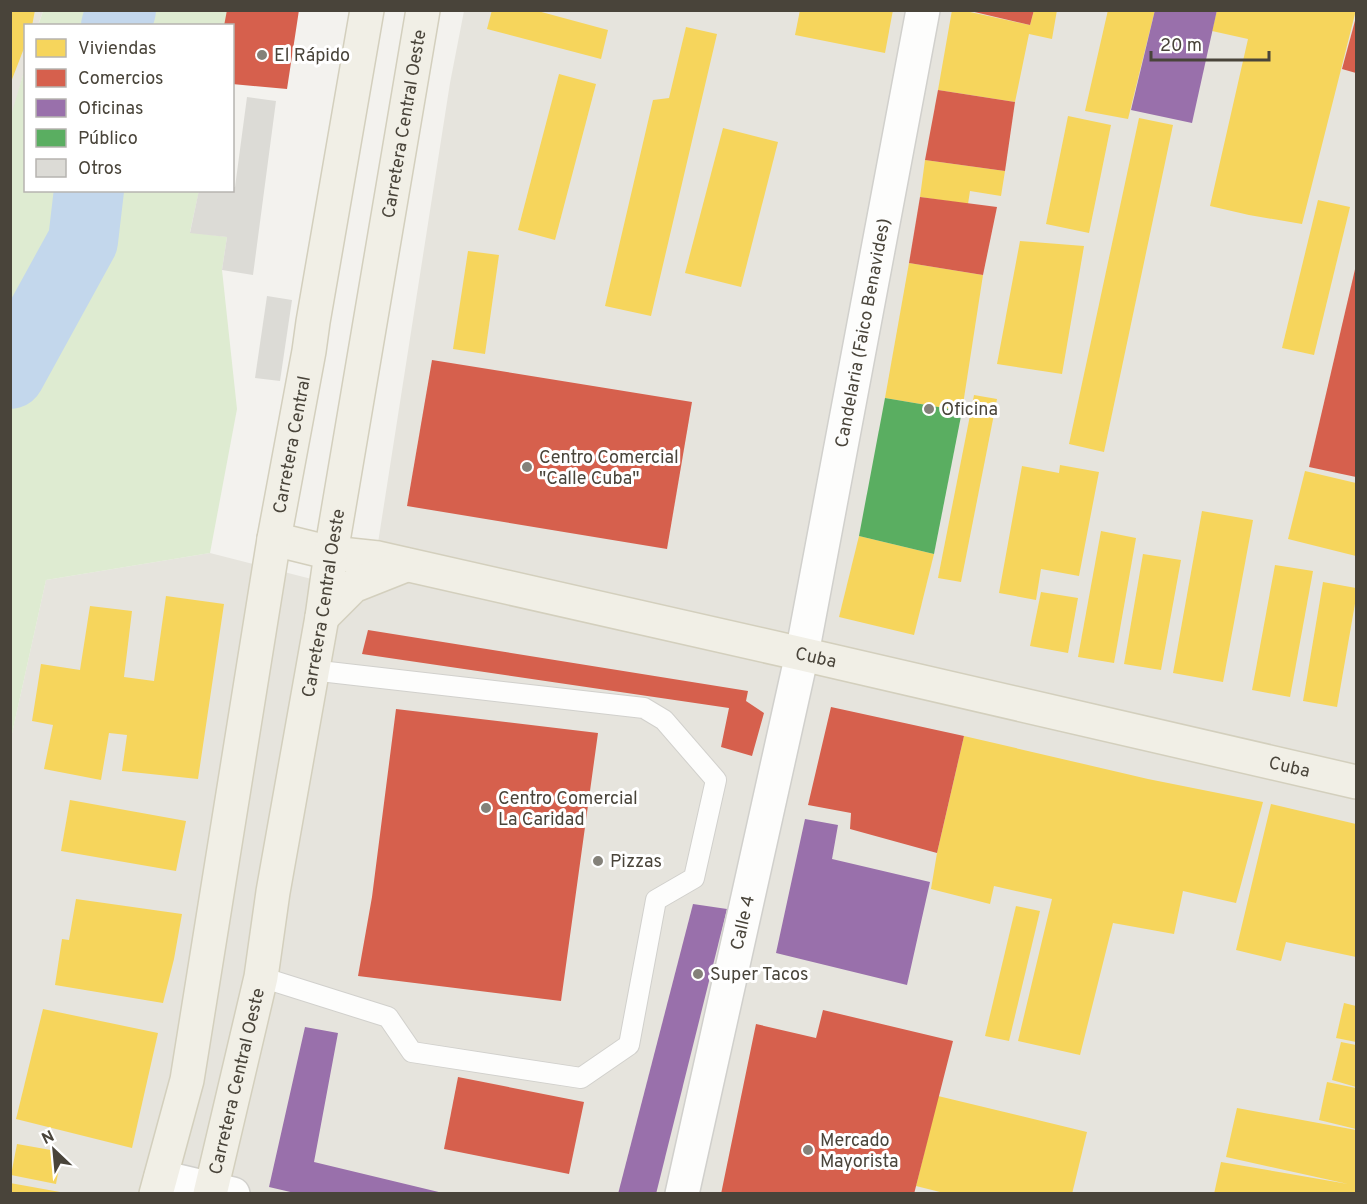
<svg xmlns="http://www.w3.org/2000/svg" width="1367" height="1204" font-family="Overpass,sans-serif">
<rect width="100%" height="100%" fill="#f3f2ee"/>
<g fill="#e6e4dd">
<polygon points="11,11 43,11 38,25 26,26 25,68 11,119"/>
<polygon points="464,11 1356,11 1356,1193 11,1194 11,738 46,580 210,553 370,594 450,83"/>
</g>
<g fill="#deebd1">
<polygon points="43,11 228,11 225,25 38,26"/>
<polygon points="25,68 26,190 199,191 190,232 227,237 222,270 237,409 210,553 46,580 11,738 10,119"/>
</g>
<g fill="#f6d55c">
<polygon points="10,10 35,10 32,26 26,26 26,43 11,82"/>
<polygon points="492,10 534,10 608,30 601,59 487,29"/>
<polygon points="800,10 893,10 885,53 795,35"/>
<polygon points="952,10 961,10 1030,25 1034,10 1057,10 1052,39 1029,34 1015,102 938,90"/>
<polygon points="1108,10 1155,10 1128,119 1085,111"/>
<polygon points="1217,10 1356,10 1302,224 1249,215 1210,206 1248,39 1212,31"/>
<polygon points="686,27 717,34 651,316 605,306 653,100 669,98"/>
<polygon points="559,74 596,84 555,240 518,230"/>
<polygon points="1068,116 1111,125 1089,233 1046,224"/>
<polygon points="1139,118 1173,125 1104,452 1069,444"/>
<polygon points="723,128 778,142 741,287 685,273"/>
<polygon points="925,160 1005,171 1001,196 970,191 968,204 920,197"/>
<polygon points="1318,200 1350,207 1314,355 1282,348"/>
<polygon points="1020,241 1084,246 1062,374 997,364"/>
<polygon points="468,251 499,255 485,354 453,349"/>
<polygon points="909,263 983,275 962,411 885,398"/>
<polygon points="974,395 997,399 961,582 938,578"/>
<polygon points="1060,465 1099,472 1079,576 1041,569 1036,600 999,593 1022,466 1059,473"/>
<polygon points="1305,471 1356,483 1356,556 1288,539"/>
<polygon points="1202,511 1253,520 1223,682 1173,673"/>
<polygon points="1101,531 1136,538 1114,663 1078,657"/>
<polygon points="859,536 934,554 914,635 839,617"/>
<polygon points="1143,554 1181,560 1161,670 1124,664"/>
<polygon points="1275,565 1313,571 1290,697 1252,690"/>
<polygon points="1323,582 1356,588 1356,598 1337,707 1303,701"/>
<polygon points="1041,592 1078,598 1068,653 1030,646"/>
<polygon points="166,596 224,604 198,779 122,771 127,735 109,733 101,780 44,769 53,725 32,721 41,664 80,670 90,606 132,611 124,677 154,681"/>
<polygon points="964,736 1148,779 1263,802 1236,903 1183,891 1174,934 1113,923 1080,1055 1018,1041 1052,899 994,886 990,904 931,889 937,853"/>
<polygon points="70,800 186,821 176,871 61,851"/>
<polygon points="1271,804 1356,824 1356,957 1286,942 1281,961 1236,950"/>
<polygon points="76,899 182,914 174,959 163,1003 55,985 62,939 69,940"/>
<polygon points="1016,906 1040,911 1009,1041 985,1036"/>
<polygon points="1344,1003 1356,1006 1356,1042 1336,1038"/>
<polygon points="43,1009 158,1033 132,1148 16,1119"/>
<polygon points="1341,1042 1356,1045 1356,1087 1332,1080"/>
<polygon points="1327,1082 1356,1088 1356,1129 1319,1120"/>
<polygon points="938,1096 1087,1132 1072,1194 948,1194 916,1186"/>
<polygon points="1237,1108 1356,1130 1356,1194 1214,1194 1221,1162 1348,1184 1226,1157"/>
<polygon points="17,1144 62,1152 56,1184 11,1175"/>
<polygon points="10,1183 60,1192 60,1194 10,1194"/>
</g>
<g fill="#d6604d">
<polygon points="227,10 299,10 287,89 232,84 232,26 224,26"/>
<polygon points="966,10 1034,10 1030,25"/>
<polygon points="1356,17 1356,73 1342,69"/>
<polygon points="938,90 1015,102 1005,171 925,160"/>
<polygon points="920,197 997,207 983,275 909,263"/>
<polygon points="1356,265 1356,477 1309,467"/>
<polygon points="432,360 692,402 667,549 407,506"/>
<polygon points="368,630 748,691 746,701 764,713 752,756 721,747 729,708 362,654"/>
<polygon points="831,707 964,736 937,853 850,829 851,813 808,805"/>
<polygon points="396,709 598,733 561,1001 358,976 372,897"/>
<polygon points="823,1010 953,1041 914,1194 721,1194 756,1024 816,1038"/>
<polygon points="458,1077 584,1102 569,1174 444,1149"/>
</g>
<g fill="#9970ab">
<polygon points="1155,10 1217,10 1192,123 1131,110"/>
<polygon points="805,819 838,825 832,859 930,882 907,985 776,953"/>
<polygon points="693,904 727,909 656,1194 618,1194"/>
<polygon points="305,1027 338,1033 314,1162 447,1194 299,1194 269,1187"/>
</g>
<polygon fill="#5aae61" points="885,398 962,411 934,554 859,536"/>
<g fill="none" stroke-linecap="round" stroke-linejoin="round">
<g stroke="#c3d7ec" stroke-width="70">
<polyline points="116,26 121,10"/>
<polyline points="10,374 83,241 89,190"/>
</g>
</g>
<g fill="#dcdbd6">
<polygon points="247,97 276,101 253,275 222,270 227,237 190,233 199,190 232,190 232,187 235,187"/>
<polygon points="267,296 292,300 280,381 255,378"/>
</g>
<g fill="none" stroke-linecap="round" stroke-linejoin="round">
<defs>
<polyline id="service" points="261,977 388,1017 412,1052 581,1078 629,1045 656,900 694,878 716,780 664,720 644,708 311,670"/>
<g id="minor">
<polyline points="161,1177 233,1194"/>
<path id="s1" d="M682 1194 802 654 923 10"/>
</g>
<g id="primary">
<path id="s2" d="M274 539 331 553 378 558 802 654 1356 782"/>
<polyline points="322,617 353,586 406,565"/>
<path id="s3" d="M156 1194 187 1080 274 539 309 351 313 322 367 10"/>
<path id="s4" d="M210 1194 261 977 273 892 322 617 331 553 423 10"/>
</g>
</defs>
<use href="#service" stroke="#d1d0cc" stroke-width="22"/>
<use href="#minor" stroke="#d1d0cc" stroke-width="36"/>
<use href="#primary" stroke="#d3cfbd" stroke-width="36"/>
<use href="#service" stroke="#fdfdfc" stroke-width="20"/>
<use href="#minor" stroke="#fdfdfc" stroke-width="33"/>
<use href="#primary" stroke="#f1efe6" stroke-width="33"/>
</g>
<g fill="#848179" stroke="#fff" stroke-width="2">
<circle cx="262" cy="55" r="6"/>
<circle cx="929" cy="409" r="6"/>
<circle cx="527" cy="467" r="6"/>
<circle cx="486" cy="808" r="6"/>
<circle cx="598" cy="861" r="6"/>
<circle cx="698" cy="974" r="6"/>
<circle cx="808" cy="1150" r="6"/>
</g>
<g text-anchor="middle" stroke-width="6" stroke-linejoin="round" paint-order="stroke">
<g font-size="18" fill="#49443a" stroke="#fff" text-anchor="start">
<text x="274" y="61">El Rápido</text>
<text x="941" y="415">Oficina</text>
<text x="539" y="463">Centro Comercial<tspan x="539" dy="21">"Calle Cuba"</tspan></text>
<text x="498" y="804">Centro Comercial<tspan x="498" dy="21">La Caridad</tspan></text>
<text x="610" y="867">Pizzas</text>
<text x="710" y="980">Super Tacos</text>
<text x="820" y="1146">Mercado<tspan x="820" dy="21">Mayorista</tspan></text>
</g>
<g font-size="18" fill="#49443a" stroke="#fff">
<text dy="6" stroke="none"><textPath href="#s4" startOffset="1088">Carretera Central Oeste</textPath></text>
<text dy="6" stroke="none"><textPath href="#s1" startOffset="880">Candelaria (Faico Benavides)</textPath></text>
<text dy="6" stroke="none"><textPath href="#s3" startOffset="762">Carretera Central</textPath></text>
<text dy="6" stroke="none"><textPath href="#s4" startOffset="602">Carretera Central Oeste</textPath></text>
<text dy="6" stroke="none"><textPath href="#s2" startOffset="555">Cuba</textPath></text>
<text dy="6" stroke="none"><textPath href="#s2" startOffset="1041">Cuba</textPath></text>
<text dy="6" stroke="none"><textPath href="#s1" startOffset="278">Calle 4</textPath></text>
<text dy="6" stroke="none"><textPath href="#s4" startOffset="116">Carretera Central Oeste</textPath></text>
</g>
</g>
<rect width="1367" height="1204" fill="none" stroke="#49443a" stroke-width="24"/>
<rect x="24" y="24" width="210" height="168" fill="#ffffff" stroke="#b6b4b0" stroke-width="1.5"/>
<rect x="36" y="39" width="30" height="18" fill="#f6d55c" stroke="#b6b4b0" stroke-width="1.5"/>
<text x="78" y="54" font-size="18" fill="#49443a">Viviendas</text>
<rect x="36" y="69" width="30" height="18" fill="#d6604d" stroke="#b6b4b0" stroke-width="1.5"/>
<text x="78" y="84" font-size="18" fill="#49443a">Comercios</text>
<rect x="36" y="99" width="30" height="18" fill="#9970ab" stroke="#b6b4b0" stroke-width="1.5"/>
<text x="78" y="114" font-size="18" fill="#49443a">Oficinas</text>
<rect x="36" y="129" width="30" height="18" fill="#5aae61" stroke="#b6b4b0" stroke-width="1.5"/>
<text x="78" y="144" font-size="18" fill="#49443a">Público</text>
<rect x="36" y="159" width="30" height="18" fill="#dcdbd6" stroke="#b6b4b0" stroke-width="1.5"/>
<text x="78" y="174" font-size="18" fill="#49443a">Otros</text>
<g transform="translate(54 1150) rotate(334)" stroke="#ffffff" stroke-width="4.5" paint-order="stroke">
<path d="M0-4.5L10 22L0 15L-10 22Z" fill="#49443a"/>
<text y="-9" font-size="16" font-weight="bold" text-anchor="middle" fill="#49443a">N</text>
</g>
<path d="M1151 51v9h118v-9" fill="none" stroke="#49443a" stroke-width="3"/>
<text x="1160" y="51" font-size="18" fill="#49443a" stroke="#ffffff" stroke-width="4.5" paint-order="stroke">20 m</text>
</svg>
